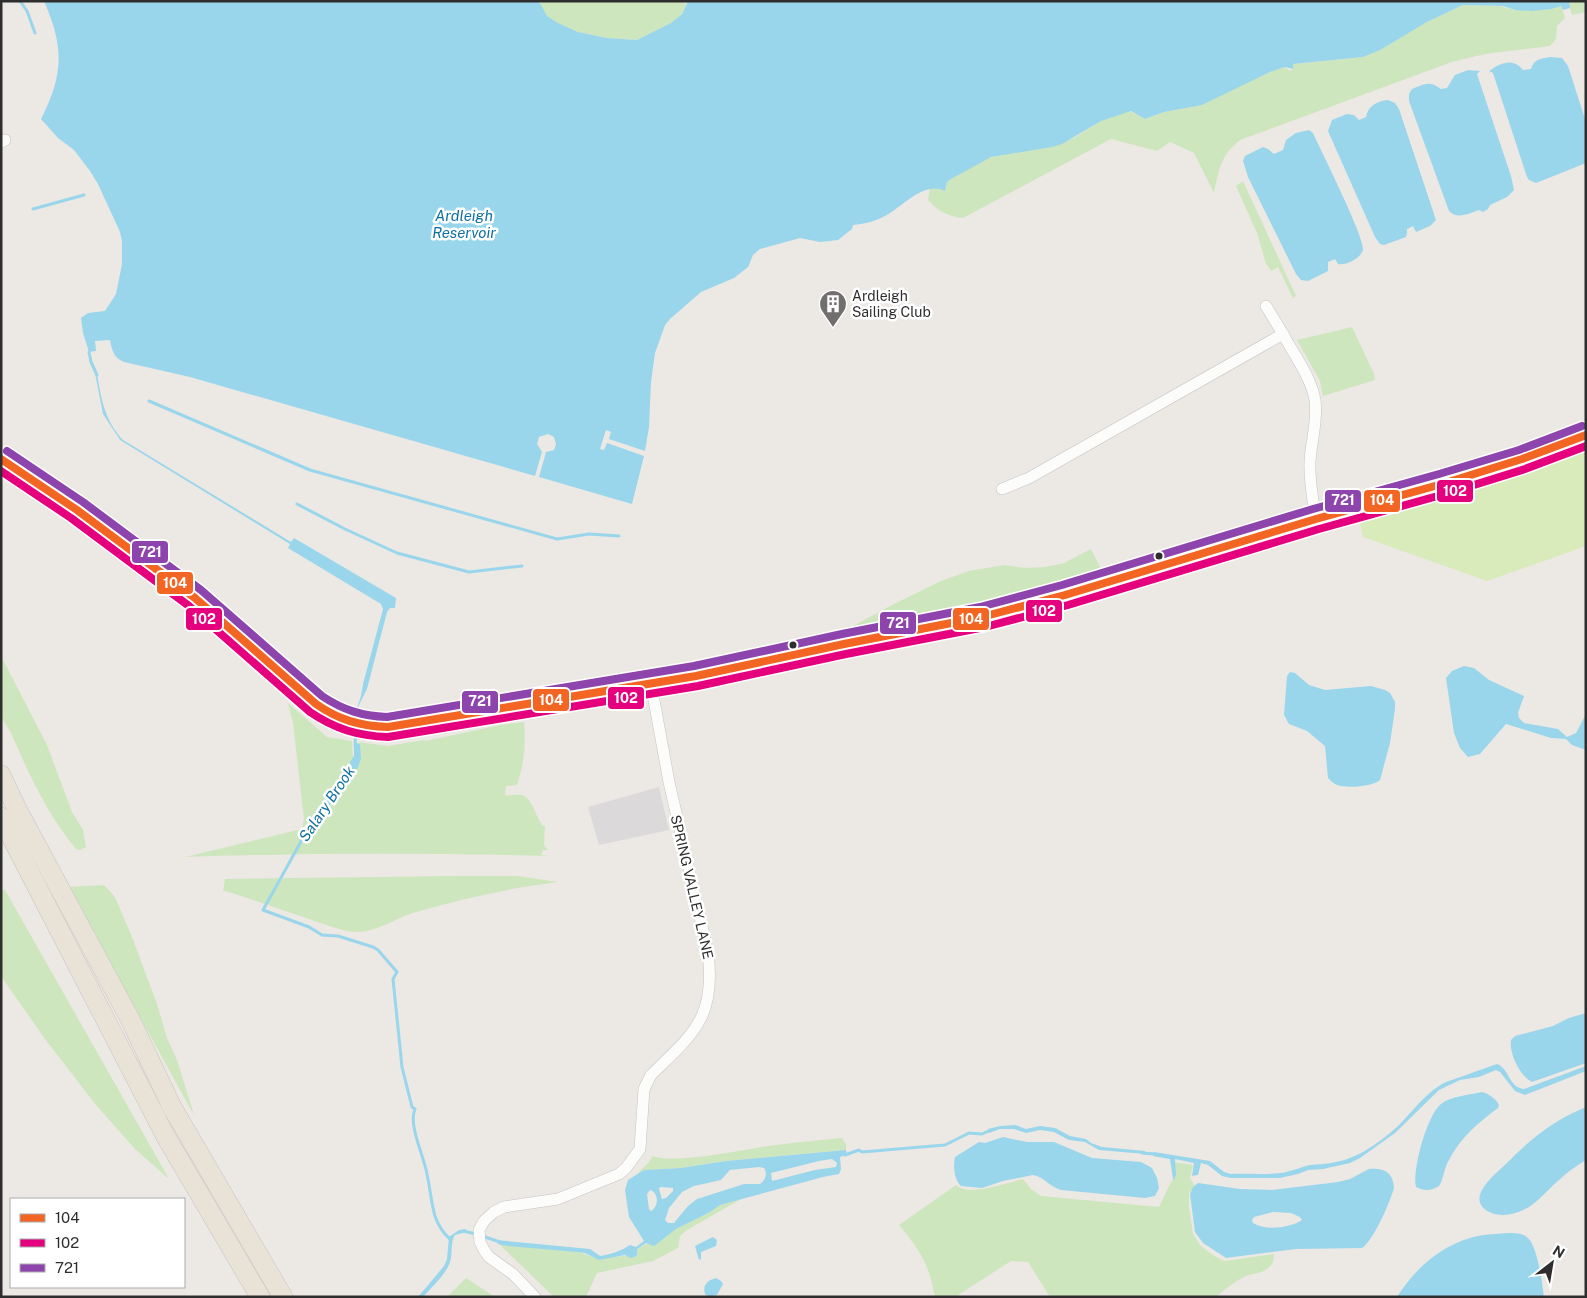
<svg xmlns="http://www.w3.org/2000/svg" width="1587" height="1298" font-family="'Public Sans',sans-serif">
<rect width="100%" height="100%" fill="#ece8e4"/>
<polygon fill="#dcd9db" points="659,787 669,830 599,845 588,807"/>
<g fill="#cee6be">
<polygon points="540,1 687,1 683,12 675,21 637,40 607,38 578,32 553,21 544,13"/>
<polygon points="1586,1 1586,12 1572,15 1568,2"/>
<path d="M1463 5 1500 6 1515 10 1561 5 1565 18 1557 26 1556 39 1550 46 1485 54 1452 62 1240 140C1220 156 1219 170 1214 193L1194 153 1170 142 1157 151 1111 139 963 218C947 216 939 212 928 200L930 188 936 187 945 190 947 182 951 179 984 159 1072 139 1101 121 1128 110 1145 119 1164 112 1202 105 1241 85 1270 72 1285 67 1290 71 1293 69V64L1363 57 1427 22Z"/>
<polygon points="1243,181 1296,296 1293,298 1278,267 1271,271 1266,264 1257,233 1236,186"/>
<polygon points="1352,327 1374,374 1375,380 1323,396 1320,381 1297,340"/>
<path d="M1091 549 1101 569C1067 582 1033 593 998 602 950 613 901 619 853 626L890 606 941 581 969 571 1004 565 1026 568 1045 567 1064 563Z"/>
<path d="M1 656 47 745 72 812 83 830 86 847 80 850 76 849C48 815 29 775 12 735 9 728 2 721 1 714 0 699 1 672 1 656Z"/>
<path d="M288 703 327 737 352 741 353 759 348 765 349 770 303 828 315 826 342 790C345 782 351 778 355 772 360 763 359 752 359 742L388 746 424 740 425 741 501 725 524 722C526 744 524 764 517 785L506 786 505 795C510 796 516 794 522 795 531 796 537 819 543 826H545L544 845 548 850H543L541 855 550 856C428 853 307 853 185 857L302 829 304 819 293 723Z"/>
<path d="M455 876H517L558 882C509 888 461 899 413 913 394 919 377 932 356 932 342 931 326 925 312 920 284 911 257 901 229 892L223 891 225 879Z"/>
<polygon points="104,885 115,897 132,937 157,1004 167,1038 177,1060 194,1115 68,887"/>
<polygon points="1,890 5,890 169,1179 135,1149 96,1105 45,1039 1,976"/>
<path d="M842 1138 846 1144V1150L726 1161 682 1168 645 1170 637 1174 648 1163 653 1156C674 1165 750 1148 776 1145 798 1142 820 1140 842 1138Z"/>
<path d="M1173 1162 1193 1165 1190 1178 1195 1186 1189 1193V1207L1193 1234 1201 1246 1216 1257 1225 1261 1274 1254C1274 1259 1273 1265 1268 1268 1262 1274 1253 1273 1246 1276 1235 1281 1225 1289 1216 1297H1050L1028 1262 1011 1261 955 1297H935C928 1262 921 1252 899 1225L956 1185C969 1197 1006 1183 1023 1179L1031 1189 1041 1196 1159 1207 1171 1182 1175 1177Z"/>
<path d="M743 1198 687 1230 680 1236 678 1248 653 1261 597 1273 586 1297H554L498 1243 578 1252C584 1253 592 1258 597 1258 610 1260 621 1253 635 1257L637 1255V1249L720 1205Z"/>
<polygon points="466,1278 495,1297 447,1297"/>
</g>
<polygon fill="#d9eabb" points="1586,447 1586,546 1487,581 1363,537 1358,514"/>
<g fill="#99d6ec" fill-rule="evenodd">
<path d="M44 1H539L547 16 558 23 578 32 607 38 637 40 671 23 682 14 688 1H1569L1570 8 1563 10 1561 6 1551 9 1532 11 1515 10 1503 6 1463 5 1427 22 1380 50 1363 57 1293 64V69L1285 67 1270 72 1202 105 1164 112 1145 119 1131 111 1101 121 1062 144 1052 147 991 157 951 179 947 182 945 191C923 180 901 209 883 217 873 222 864 224 853 225L852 229 838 240 820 242 800 238 760 249 753 255 748 267 734 278 701 292 670 319 665 325 655 353 651 382 649 427 645 451 609 439 611 432 606 430 600 449 604 450 607 443 644 456 632 504 539 477 546 452 554 450 556 444 554 437 548 434 539 437 537 444 542 452 535 476 190 377 124 362C114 358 112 351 110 340L95 341 96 351 89 352 83 333 81 318 88 313 105 311 116 294 122 264V241L120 232 98 184 90 171 74 150 58 138 41 119C64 74 64 47 44 1Z"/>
<path d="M1550 57 1562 58 1568 66 1586 122V163L1536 183 1529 180 1527 177 1493 73 1489 71C1500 63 1513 57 1523 70L1531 69C1534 59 1540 59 1550 57Z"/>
<path d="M1468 70 1480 71 1477 74 1511 176 1514 190 1507 197 1490 205 1488 209 1483 212 1479 210C1470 213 1457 220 1449 211L1409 101V94L1412 89C1424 84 1430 80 1441 89L1447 88 1455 75Z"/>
<path d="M1388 100 1395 103 1399 109 1436 220 1430 226 1416 232 1413 226 1407 229V233L1406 237 1384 245 1380 244 1375 237 1328 131 1332 120 1347 114 1354 115 1359 120 1366 117C1368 106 1377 101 1388 100Z"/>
<path d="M1309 130 1313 133C1321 151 1364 236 1363 249 1362 258 1346 266 1338 264L1335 259 1328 262V271L1308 281 1301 280 1296 274 1248 177 1243 161 1245 156 1263 147 1268 149 1274 154 1283 150 1286 140 1296 133Z"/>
<path d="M95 373H97C101 399 105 421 123 440L291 542 294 538 396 598 395 608H390L387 612 367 689 359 705 357 715 355 714 361 696 363 684 383 609 381 604 288 548 290 544 120 440 103 414Z"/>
<polygon points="1464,666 1474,668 1489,680 1524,696 1518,713 1519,718 1524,723 1558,729 1567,737 1576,733 1586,714 1586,750 1572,745 1566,739 1551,738 1506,724 1480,754 1468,757 1460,748 1454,733 1446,678 1452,671"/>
<path d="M1290 672 1295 673 1309 685 1325 690 1371 686 1385 690 1390 693 1395 702V709L1390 743 1380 780C1372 787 1344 789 1335 784 1332 782 1330 780 1328 778L1325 746 1307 731 1289 724 1284 715 1287 676Z"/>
<polygon points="354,742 360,744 361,759 357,769 316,824 309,821 350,768 350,762 354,756"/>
<path d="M1586 1013V1063L1532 1082C1520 1076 1509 1054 1511 1040L1515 1036 1553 1026 1569 1018Z"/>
<path d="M1497 1064C1510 1069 1508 1087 1524 1089L1586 1066V1071L1525 1095 1515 1091 1500 1072 1496 1070 1479 1077 1460 1080 1439 1090 1395 1133 1360 1158 1350 1163 1323 1169 1308 1170 1298 1174 1280 1178H1231L1222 1176 1208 1165 1201 1163 1198 1175 1192 1176 1194 1163 1175 1159 1176 1175 1174 1180 1173 1179 1170 1159 1153 1156 1154 1152 1210 1161 1224 1172 1231 1174C1247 1173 1264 1175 1280 1173 1291 1172 1300 1167 1310 1165 1318 1164 1328 1164 1336 1162 1357 1158 1374 1146 1390 1133 1410 1117 1422 1094 1446 1082Z"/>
<path d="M1482 1092C1488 1093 1497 1100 1499 1105L1498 1108C1479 1122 1460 1138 1449 1160 1444 1168 1444 1178 1439 1186 1431 1191 1424 1191 1416 1187 1412 1170 1427 1115 1441 1104 1451 1096 1469 1095 1482 1092Z"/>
<path d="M1586 1107V1160C1576 1166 1566 1173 1558 1181 1547 1190 1536 1205 1523 1210 1513 1215 1500 1217 1489 1212 1463 1198 1497 1173 1508 1162 1530 1139 1556 1119 1586 1107Z"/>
<polygon points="1015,1125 1026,1129 1040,1126 1055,1128 1070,1136 1086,1139 1091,1143 1102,1147 1145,1151 1145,1154 1099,1150 1085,1142 1069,1140 1054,1132 1040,1130 1026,1133 1014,1129 1000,1129 989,1133 988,1129 1000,1126"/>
<path d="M1003 1137 1027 1142H1054L1092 1158 1141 1162 1152 1168 1157 1178 1159 1188 1155 1196 1145 1198 1061 1190C1050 1187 1044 1177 1033 1175L1003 1181 982 1188 961 1186C954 1179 953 1166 955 1157L979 1142 985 1143Z"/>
<path d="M846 1150 847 1155 840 1157 841 1169 839 1174 823 1177 720 1205 710 1212 676 1229 654 1246 646 1243 637 1249V1255C633 1259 629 1258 625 1255L599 1260 585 1253 577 1252 508 1246 498 1244 496 1240 590 1249 600 1256C612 1254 621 1251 630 1245L636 1247 644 1241 629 1217 625 1190 628 1180 644 1170 681 1168 726 1161ZM832 1159 837 1163 836 1167 815 1170 772 1181 771 1173 819 1161ZM759 1167 764 1168C768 1175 765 1180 760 1184H744L697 1199 688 1206 674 1223H668L665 1220 669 1208 682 1192 694 1186 721 1180 730 1170ZM660 1187 673 1188V1191L666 1198 662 1199 659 1189ZM650 1190C659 1193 659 1206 651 1211L649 1209 647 1194Z"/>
<path d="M1369 1169C1384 1168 1393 1172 1394 1188 1390 1202 1374 1240 1362 1248L1296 1249 1226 1258 1203 1243 1195 1232 1190 1194 1193 1187 1198 1183 1240 1189 1272 1190 1338 1182 1350 1179ZM1273 1212 1291 1213 1300 1217 1302 1220C1290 1228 1265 1231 1253 1223L1252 1220 1254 1217Z"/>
<path d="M466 1229V1232L455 1235C450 1243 453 1253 450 1262 446 1274 432 1287 423 1297H418L444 1266 447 1259 449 1237 459 1230Z"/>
<path d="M1509 1233C1516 1233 1522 1233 1528 1238 1538 1248 1542 1283 1544 1297H1397C1414 1270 1439 1247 1470 1238 1482 1234 1496 1234 1509 1233Z"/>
<polygon points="713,1237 717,1240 716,1246 701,1252 701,1259 699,1260 695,1246"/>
<path d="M716 1278 721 1281 723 1284 717 1295 709 1297 705 1294C702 1285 708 1280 716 1278Z"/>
</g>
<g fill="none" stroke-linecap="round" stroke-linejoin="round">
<g stroke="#99d6ec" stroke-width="3">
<polyline points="20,1 27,11 35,33"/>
<polyline points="33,209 84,195"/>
<polyline points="89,352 91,362 97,375"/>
<polyline points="149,401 310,470 557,539 589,534 619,536"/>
<polyline points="297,504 345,529 397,553 469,572 522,566"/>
<polyline points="355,746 356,729"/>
<path d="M313 820 263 910 309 927 322 935 338 936 373 947 378 950 397 972 393 979 402 1067 412 1107 415 1109C408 1125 424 1156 427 1174 430 1188 431 1202 435 1216 438 1225 443 1233 450 1239"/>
<polyline points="1142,1153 1155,1154"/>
<polyline points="845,1155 859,1150 862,1152 945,1145 969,1133 982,1134 991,1130"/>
<polyline points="463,1231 476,1234"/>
<polyline points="482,1236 500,1242"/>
</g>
<defs>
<g id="minor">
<polyline points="1,142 5,140"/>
<polyline points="1266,306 1283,334"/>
<path d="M1002 489 1029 478 1283 334C1294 355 1311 377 1315 400 1318 421 1311 441 1310 462 1309 481 1313 500 1316 519"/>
<path d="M535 1297 513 1274 489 1257 484 1250 480 1242 479 1230 484 1221 494 1212 504 1207 558 1199 619 1174 626 1168 640 1149 644 1089 651 1075C694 1033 716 1018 708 952L669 782 651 684"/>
</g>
<path id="primary" d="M1 459 77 510 195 598 316 704C341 722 357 727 388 727L696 676 844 644 982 617 1065 595 1316 519 1442 484 1522 459 1586 435"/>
<g id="trunk">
<polyline points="1,775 17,809 130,1019 172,1107 283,1297"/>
<polyline points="1,817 166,1137 260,1297"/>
</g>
</defs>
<use href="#minor" stroke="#c5c4c5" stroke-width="12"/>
<use href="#primary" stroke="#c6c5c4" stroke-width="19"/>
<use href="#trunk" stroke="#c6c5c4" stroke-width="20"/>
<use href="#minor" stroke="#fcfcfb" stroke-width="11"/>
<use href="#primary" stroke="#e8e4d6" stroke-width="18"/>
<use href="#trunk" stroke="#e9e2d6" stroke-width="19"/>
<defs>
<path id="bus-1" d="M1 459 77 510 195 598 316 704C339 720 360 726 388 727L696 676 844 644 982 617 1065 595 1316 519 1442 484 1522 459 1586 435"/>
<path id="bus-2" d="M1 471 71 518 189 606 310 712C335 729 358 736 388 737L698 686 846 654 985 627 1068 605 1319 529 1445 494 1525 469 1586 446"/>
<path id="bus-3" d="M7 451 83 502 201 590 322 696C343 710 362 716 387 717L694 666 842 634 980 607 1062 585 1313 509 1439 474 1519 450 1582 426"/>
</defs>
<use href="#bus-1" stroke="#fff" stroke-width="11"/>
<use href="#bus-2" stroke="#fff" stroke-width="11"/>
<use href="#bus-3" stroke="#fff" stroke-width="11"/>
<use href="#bus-1" stroke="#f26522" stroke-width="8"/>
<use href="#bus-2" stroke="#e5007d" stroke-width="8"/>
<use href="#bus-3" stroke="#8e44ad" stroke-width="8"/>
</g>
<defs>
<symbol id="building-pin" viewBox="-11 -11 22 30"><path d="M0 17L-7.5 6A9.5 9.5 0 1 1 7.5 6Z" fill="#706f6e" stroke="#fff"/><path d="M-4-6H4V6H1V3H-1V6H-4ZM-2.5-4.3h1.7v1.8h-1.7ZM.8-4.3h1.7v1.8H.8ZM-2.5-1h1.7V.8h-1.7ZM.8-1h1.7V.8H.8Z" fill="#fff"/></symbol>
</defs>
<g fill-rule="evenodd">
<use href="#building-pin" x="817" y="288" width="32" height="43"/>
</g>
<g fill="#2e2e2e" stroke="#fff" stroke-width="2">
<circle cx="1159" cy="556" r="4.5"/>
<circle cx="793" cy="645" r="4.5"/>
</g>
<g text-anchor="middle" stroke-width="5" stroke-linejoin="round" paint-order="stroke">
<g font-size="14" fill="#2e2e2e" stroke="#fff" text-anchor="start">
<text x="852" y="301">Ardleigh<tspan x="852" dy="16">Sailing Club</tspan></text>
</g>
<g font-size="14" fill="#2e2e2e" stroke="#fff">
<text transform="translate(692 887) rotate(77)" y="5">SPRING VALLEY LANE</text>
</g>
<g font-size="15" font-style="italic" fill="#0d6fa3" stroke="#fff">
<text x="464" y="221">Ardleigh<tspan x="464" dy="17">Reservoir</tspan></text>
<text transform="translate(327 804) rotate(-56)" y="5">Salary Brook</text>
</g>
</g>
<g stroke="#fff" stroke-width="2">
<rect x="1436" y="479" width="38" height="24" rx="5" fill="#e5007d"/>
<rect x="1363" y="489" width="38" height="24" rx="5" fill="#f26522"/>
<rect x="1324" y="489" width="38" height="24" rx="5" fill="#8e44ad"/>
<rect x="131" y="540" width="38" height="24" rx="5" fill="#8e44ad"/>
<rect x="156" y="571" width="38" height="24" rx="5" fill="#f26522"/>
<rect x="1025" y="599" width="38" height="24" rx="5" fill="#e5007d"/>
<rect x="185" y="607" width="38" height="24" rx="5" fill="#e5007d"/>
<rect x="952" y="607" width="38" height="24" rx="5" fill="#f26522"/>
<rect x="879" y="611" width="38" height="24" rx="5" fill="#8e44ad"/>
<rect x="607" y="686" width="38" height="24" rx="5" fill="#e5007d"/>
<rect x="532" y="688" width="38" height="24" rx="5" fill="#f26522"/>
<rect x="461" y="690" width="38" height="24" rx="5" fill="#8e44ad"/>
</g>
<g font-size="14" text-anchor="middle" font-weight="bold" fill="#fff">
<text x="1455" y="496">102</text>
<text x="1382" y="505">104</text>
<text x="1343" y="505">721</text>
<text x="150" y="557">721</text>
<text x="175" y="588">104</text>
<text x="1044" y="616">102</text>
<text x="204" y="624">102</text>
<text x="971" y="624">104</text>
<text x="898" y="628">721</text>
<text x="626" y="703">102</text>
<text x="551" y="705">104</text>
<text x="480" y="706">721</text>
</g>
<rect width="1587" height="1298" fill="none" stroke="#2e2e2e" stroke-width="5"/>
<rect x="10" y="1198" width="175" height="90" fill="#ffffff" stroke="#ababab"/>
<rect x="20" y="1214" width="25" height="8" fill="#f26522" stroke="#ababab"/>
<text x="55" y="1223" font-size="15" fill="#2e2e2e">104</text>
<rect x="20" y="1239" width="25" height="8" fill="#e5007d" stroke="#ababab"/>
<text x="55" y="1248" font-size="15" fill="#2e2e2e">102</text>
<rect x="20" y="1264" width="25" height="8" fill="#8e44ad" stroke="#ababab"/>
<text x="55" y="1273" font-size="15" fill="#2e2e2e">721</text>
<g transform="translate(1552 1263) rotate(31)" stroke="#ffffff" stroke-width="4" paint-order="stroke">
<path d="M0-4L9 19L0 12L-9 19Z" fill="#2e2e2e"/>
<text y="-8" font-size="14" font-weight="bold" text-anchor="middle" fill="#2e2e2e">N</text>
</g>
</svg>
